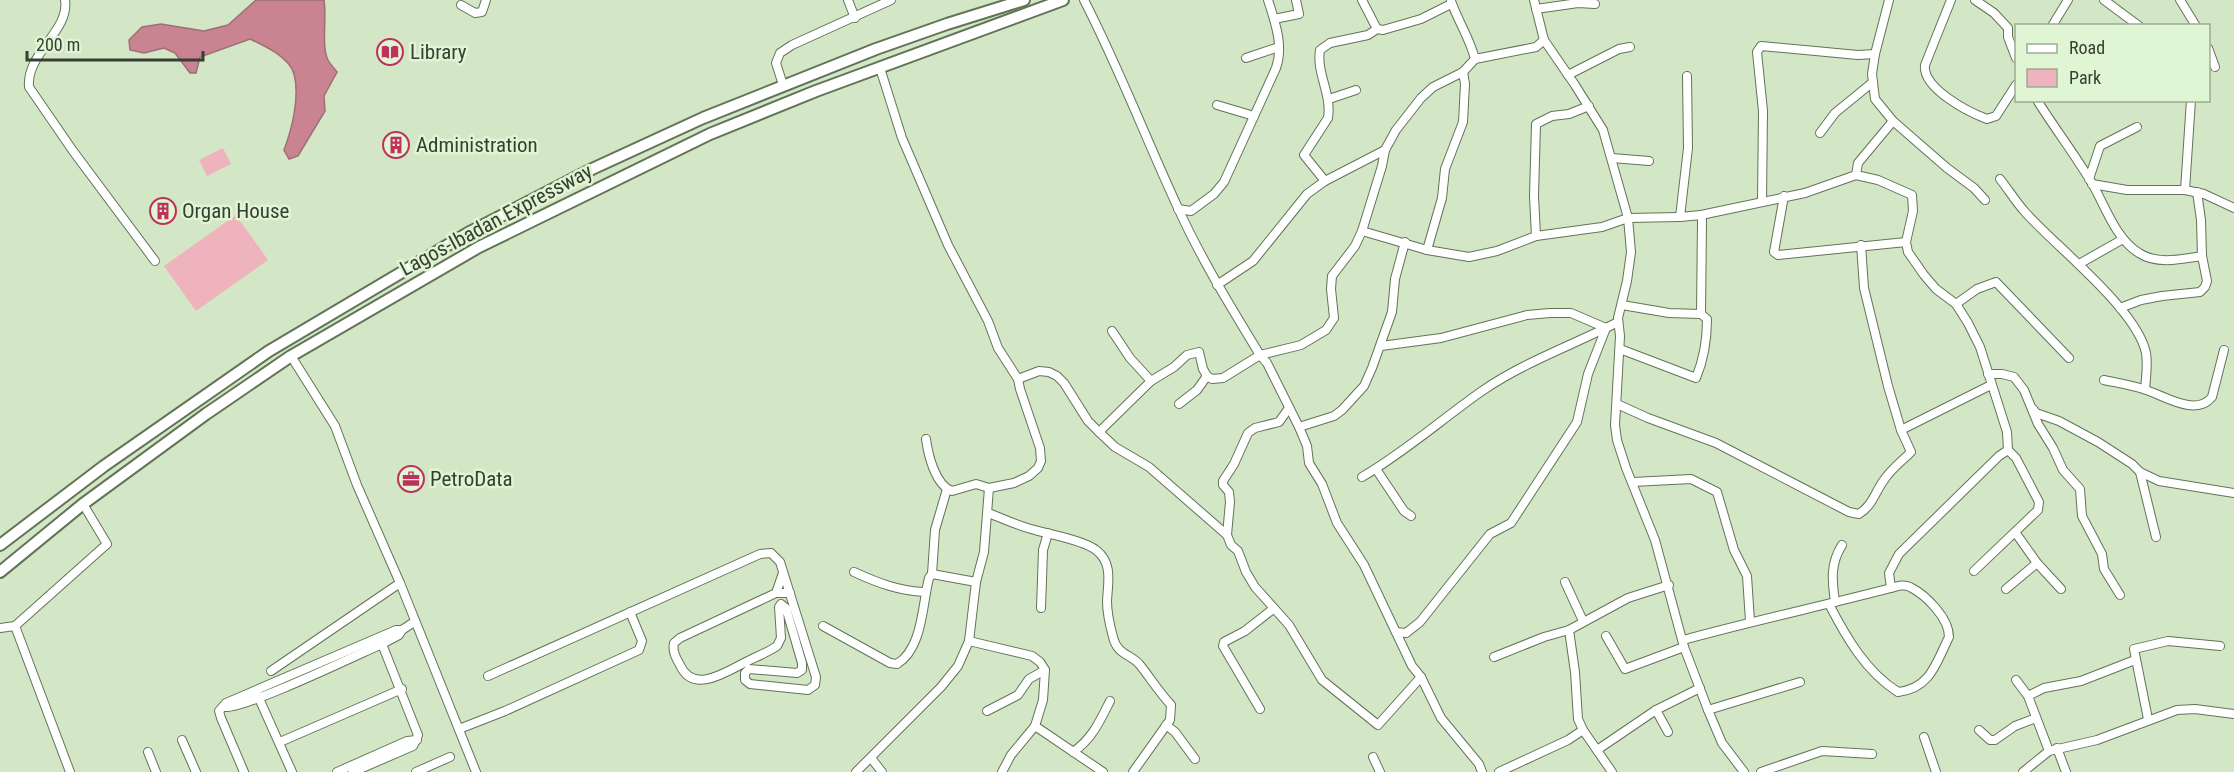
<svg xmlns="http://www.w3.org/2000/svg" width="2234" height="772" font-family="'Roboto Condensed',sans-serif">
<rect width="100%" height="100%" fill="#d3e7c6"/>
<g fill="#eeb3bd">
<polygon points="223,148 231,164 207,176 199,160"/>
<polygon points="236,215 268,260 196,311 164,266"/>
</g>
<path fill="#ca8391" stroke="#9e6f74" stroke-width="1.5" d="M256 0H324C327 17 321 47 328 60 330 64 334 68 337 72L324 96 325 111 298 156 289 159 284 150C292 129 300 97 294 74 289 57 265 46 250 39L200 57 196 73H190L175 53 164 48 144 53 130 50 129 40 142 27 161 24 204 31 228 25Z"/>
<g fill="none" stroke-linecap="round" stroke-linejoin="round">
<defs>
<g id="minor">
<path d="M65 0C70 31 26 53 29 87L73 151 155 261"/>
<polyline points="848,0 855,18"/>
<path d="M1084 0C1119 68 1146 139 1178 208 1201 259 1231 307 1260 355L1267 363 1299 427 1307 446 1309 463 1322 484 1337 523 1364 565 1412 666 1421 677 1441 718 1479 764 1482 772"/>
<polyline points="1362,0 1377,29"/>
<polyline points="1534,0 1544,40 1575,85 1603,130 1628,218 1631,252 1627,281 1618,318 1620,336 1615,425 1617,440 1626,468 1655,540 1684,647 1708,710 1722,743 1744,772"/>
<polyline points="1889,0 1875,54 1872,74 1875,99 1893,121 1947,168 1974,188 1985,200"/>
<path d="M1951 0 1925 65C1922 88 1968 112 1987 119L1996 116 2016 85"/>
<polyline points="1975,0 1994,13 2008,28 2008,37 2016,58"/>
<polyline points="2104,0 2139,26"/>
<polyline points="2180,0 2196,26"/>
<path d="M1451 1C1458 21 1470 39 1475 59"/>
<polyline points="461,5 475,13 482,12 486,0"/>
<polyline points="1536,9 1578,3 1595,4"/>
<polyline points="1274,19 1299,14 1296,0"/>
<polyline points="2052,26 2068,0"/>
<polyline points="2208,48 2215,67"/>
<polyline points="1246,58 1279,47"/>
<path d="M880 68 902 138 948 245 988 321 998 348 1018 379 1020 389 1040 448 1041 461 1038 468 1029 476 1014 483 989 488 976 484 952 491C935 485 928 454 926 439"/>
<polyline points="1568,75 1619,49 1630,47"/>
<polyline points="783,85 776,63 780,53 792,45 891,0"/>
<polyline points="1329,99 1356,90"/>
<path d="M2037 100C2055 129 2076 156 2093 185 2106 208 2116 239 2139 253 2157 265 2182 259 2202 256"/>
<polyline points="1217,105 1254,116"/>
<polyline points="1820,133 1835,113 1873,82"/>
<polyline points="1612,158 1649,161"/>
<polyline points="1856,175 1858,163 1893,121"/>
<path d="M2000 179C2008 189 2016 202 2025 212 2055 246 2137 309 2146 353 2148 365 2146 378 2145 389"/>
<polyline points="2089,179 2100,146 2137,127"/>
<path d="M1325 181 1304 155 1328 118C1332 94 1316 73 1320 50L1330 43 1368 35 1377 29 1383 30 1421 19 1451 4"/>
<polyline points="2092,184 2127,190 2185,190 2204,194 2234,208"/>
<polyline points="2185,190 2191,100"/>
<polyline points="1784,196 1774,252 1778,255 1906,242"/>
<polyline points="1762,201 1763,111 1757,52 1761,46 1858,55 1875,54"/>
<path d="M1178 209 1191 211 1214 194 1224 182 1276 68C1284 46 1275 22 1268 0"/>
<polyline points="1362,231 1427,250 1469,257 1497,251 1536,236 1602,227 1628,218 1680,217"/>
<polyline points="1536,236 1534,196 1536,124 1552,116 1569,114 1589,106"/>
<polyline points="1427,250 1442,198 1445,169 1463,122 1465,84 1463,72"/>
<polyline points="2079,264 2123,239"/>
<polyline points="1217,285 1253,261 1307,194 1325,181 1385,150"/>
<polyline points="1956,304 1977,289 1996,282 2069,358"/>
<polyline points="1622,305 1669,313 1701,314 1702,220 1701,215 1680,217 1688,148 1687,76"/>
<polyline points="2120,308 2141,300 2162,296 2200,292 2205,287 2207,281 2202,256 2201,220 2197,192"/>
<polyline points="1112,331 1130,358 1151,381"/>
<polyline points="1381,346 1441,338 1527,315 1550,313 1571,313 1606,328 1588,374 1577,422 1511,523 1490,534 1420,622 1406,633 1396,632"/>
<path d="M1620 349 1696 378C1704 359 1707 339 1707 319L1701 314"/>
<polyline points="291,356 335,426 357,485 400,583 476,772"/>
<polyline points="1988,374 2002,374 2014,377 2024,390 2038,424 2053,448 2063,470 2080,489 2082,516 2102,554 2104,569 2120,595"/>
<polyline points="1018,379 1039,371 1049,372 1057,376 1064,383 1088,421 1099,432 1115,447 1149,467 1227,535 1231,545 1238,551 1246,572 1255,587 1289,625 1322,680 1378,725 1421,677"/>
<path d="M2104 380C2118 383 2132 385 2146 390 2165 396 2196 417 2212 397L2224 350"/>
<polyline points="1179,404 1197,390 1207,376"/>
<path d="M1617 404 1648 418 1716 443 1849 512 1859 514C1873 505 1875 492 1884 480 1891 469 1902 461 1911 452L1901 430 1888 386 1864 288 1861 245"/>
<polyline points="2033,409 2036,413 2059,421 2098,442 2132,464 2140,472 2159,481 2234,493"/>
<polyline points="1299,427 1334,416 1342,410 1364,386 1372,368 1392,312 1395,279 1405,242"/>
<polyline points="1901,430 1991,385"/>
<polyline points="1099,432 1151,381 1174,367 1187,355 1199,352 1203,369 1207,376 1212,379 1223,378 1260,355 1301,345 1326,330 1334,318 1331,289 1332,276 1355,246 1362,231 1382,166 1385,150 1396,130 1421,98 1433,87 1463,72 1475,59 1536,47 1544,40"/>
<polyline points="1376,469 1404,511 1411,516"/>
<polyline points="2140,472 2156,537"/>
<path d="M1362 477C1405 452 1442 419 1482 391 1524 362 1573 345 1618 322"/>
<polyline points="1633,482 1691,479 1717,492 1734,550 1747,576 1750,621"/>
<path d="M988 513C1002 518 1016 525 1031 529 1047 534 1084 540 1096 550 1113 563 1108 582 1107 601 1107 612 1110 626 1113 637 1117 655 1131 654 1140 665 1151 679 1159 692 1171 705L1170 720 1133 772"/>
<polyline points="2015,532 2037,563 2061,589"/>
<polyline points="1227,535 1230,502 1229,492 1223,485 1223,481 1234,464 1248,433 1255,428 1279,422 1289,408"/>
<polyline points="1974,571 2038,510 2039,502 2016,458 2008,450"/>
<path d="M854 572C878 583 899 591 925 592"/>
<polyline points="932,574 935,530 947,489"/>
<polyline points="1565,582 1583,621"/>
<polyline points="2006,589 2037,563"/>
<polyline points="776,593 783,573"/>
<path d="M1835 602C1832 581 1830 564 1842 545"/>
<path d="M1829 604C1846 637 1866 672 1898 692 1931 688 1936 663 1949 637 1949 618 1926 595 1910 587 1903 584 1898 586 1891 588"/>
<polyline points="1041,608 1043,550 1048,533"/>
<polyline points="15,626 70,772"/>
<path d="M823 626 890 663 897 664C923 648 922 605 929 578L932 574 976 582"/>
<polyline points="0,628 15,626 107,544 83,504"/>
<polyline points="1569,630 1575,672 1578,719 1583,730 1612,772"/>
<polyline points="1606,636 1625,669 1684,647"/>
<path d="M1683 640C1752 621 1822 606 1891 588L1889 573 1899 554 1999 456 2008 450 2007 432 1980 347 1968 323 1956 304 1936 289 1924 275 1908 252 1906 242 1913 211 1912 195 1878 180 1856 175 1805 193 1701 215"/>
<polyline points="969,641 1032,656 1040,662 1045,670 1043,700 1035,726 1011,755 1002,772"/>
<polyline points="1494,657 1544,637 1569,630 1628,598 1669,585"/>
<polyline points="271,671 400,583"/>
<path d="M488 676 760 554 771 553 780 562 816 677 815 685 808 690 750 684 745 680V673L749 669 797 673 802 670V663L786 608 781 604 779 607 781 638 777 646C767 653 755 657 744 663 724 673 693 694 680 665 676 658 672 651 674 643L680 638 776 593H790"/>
<polyline points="2016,680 2028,696 2049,751"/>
<polyline points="257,694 292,772"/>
<polyline points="2028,696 2044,688 2081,681 2135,660"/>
<path d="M224 707C243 710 357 655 382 644L399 635 402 630"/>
<polyline points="1260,709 1223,646 1224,642 1245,631 1273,609"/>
<polyline points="1708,710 1800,682"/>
<polyline points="987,711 1018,695 1029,679 1045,670"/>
<polyline points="2148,719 2134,649 2168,641 2220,646"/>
<polyline points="1166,725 1175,732 1195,759"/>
<polyline points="1035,726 1103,772"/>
<polyline points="459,729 505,711 639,650 642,641 630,612"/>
<polyline points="1979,730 1990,740 1995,740 2015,726 2036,718"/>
<polyline points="1668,732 1656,710 1700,688"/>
<polyline points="1924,737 1936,772"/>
<polyline points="182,740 196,772"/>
<polyline points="280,742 402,689"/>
<polyline points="2057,748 2066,772"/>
<polyline points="1597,750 1656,710"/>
<polyline points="148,752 156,772"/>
<path d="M1073 752C1092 739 1100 721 1110 701"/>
<polyline points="1373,757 1380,772"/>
<polyline points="871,758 882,772"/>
<polyline points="244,772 221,718 219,711 226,703 396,630 402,630 414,622"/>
<polyline points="337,772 407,741 417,740"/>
<polyline points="353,772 413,746 418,735 380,639"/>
<polyline points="416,772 450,757"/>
<polyline points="856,772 941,687 958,666 969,641 976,582 984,552 989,488"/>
<polyline points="1499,772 1568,740 1583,730"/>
<polyline points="1761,772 1822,751 1872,754"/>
<polyline points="2023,772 2049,751 2097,740 2177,710 2195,709 2234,714"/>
</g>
<g id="highway">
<polyline points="0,545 104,466 269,351 468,233 592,169 703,118 876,49 947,24 1024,0"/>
<polyline points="0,572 83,504 206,414 291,356 479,247 710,134 816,91 1063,0"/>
</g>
</defs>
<use href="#minor" stroke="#627457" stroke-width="10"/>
<use href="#highway" stroke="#627457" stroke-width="14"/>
<use href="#minor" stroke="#fff" stroke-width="8"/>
<use href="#highway" stroke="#fff" stroke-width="10"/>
</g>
<defs>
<symbol id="library-ring" viewBox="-11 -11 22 22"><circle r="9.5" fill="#e0f5d3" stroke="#bf315d" stroke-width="1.5"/><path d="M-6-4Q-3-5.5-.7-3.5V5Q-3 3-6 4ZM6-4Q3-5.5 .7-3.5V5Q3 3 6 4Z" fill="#bf315d"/></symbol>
<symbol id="building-ring" viewBox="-11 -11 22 22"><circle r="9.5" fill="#e0f5d3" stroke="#bf315d" stroke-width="1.5"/><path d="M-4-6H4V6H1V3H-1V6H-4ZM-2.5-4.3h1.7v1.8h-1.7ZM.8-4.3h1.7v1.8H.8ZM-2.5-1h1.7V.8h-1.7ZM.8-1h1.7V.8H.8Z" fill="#bf315d"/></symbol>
<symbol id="office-ring" viewBox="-11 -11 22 22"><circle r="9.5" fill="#e0f5d3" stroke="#bf315d" stroke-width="1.5"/><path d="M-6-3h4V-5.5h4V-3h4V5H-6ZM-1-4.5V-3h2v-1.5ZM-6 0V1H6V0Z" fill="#bf315d"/></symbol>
</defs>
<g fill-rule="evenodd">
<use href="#library-ring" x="375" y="37" width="30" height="30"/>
<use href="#building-ring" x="381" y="130" width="30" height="30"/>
<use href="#building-ring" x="148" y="196" width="30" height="30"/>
<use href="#office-ring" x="396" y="464" width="30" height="30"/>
</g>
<g text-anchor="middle" stroke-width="5" stroke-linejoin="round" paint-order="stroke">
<g font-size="21" fill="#373f32" stroke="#e0f5d3" text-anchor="start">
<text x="410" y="59">Library</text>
<text x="416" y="152">Administration</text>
<text x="182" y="218">Organ House</text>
<text x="430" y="486">PetroData</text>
</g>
<g font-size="21" fill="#373f32" stroke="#e0f5d3">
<text transform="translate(496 220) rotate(-28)" y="7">Lagos-Ibadan Expressway</text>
</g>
</g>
<rect x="2015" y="24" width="195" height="78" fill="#e0f5d3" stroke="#9cac93" stroke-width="1.5"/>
<rect x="2027" y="44" width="30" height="9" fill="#ffffff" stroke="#9cac93" stroke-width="1.5"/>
<text x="2069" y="54" font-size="18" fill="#373f32">Road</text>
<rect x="2027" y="69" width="30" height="18" fill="#eeb3bd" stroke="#9cac93" stroke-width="1.5"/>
<text x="2069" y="84" font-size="18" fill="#373f32">Park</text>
<path d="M27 51v9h176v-9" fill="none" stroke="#373f32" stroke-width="3"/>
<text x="36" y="51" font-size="18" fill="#373f32" stroke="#e0f5d3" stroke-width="4.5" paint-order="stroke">200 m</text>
</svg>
